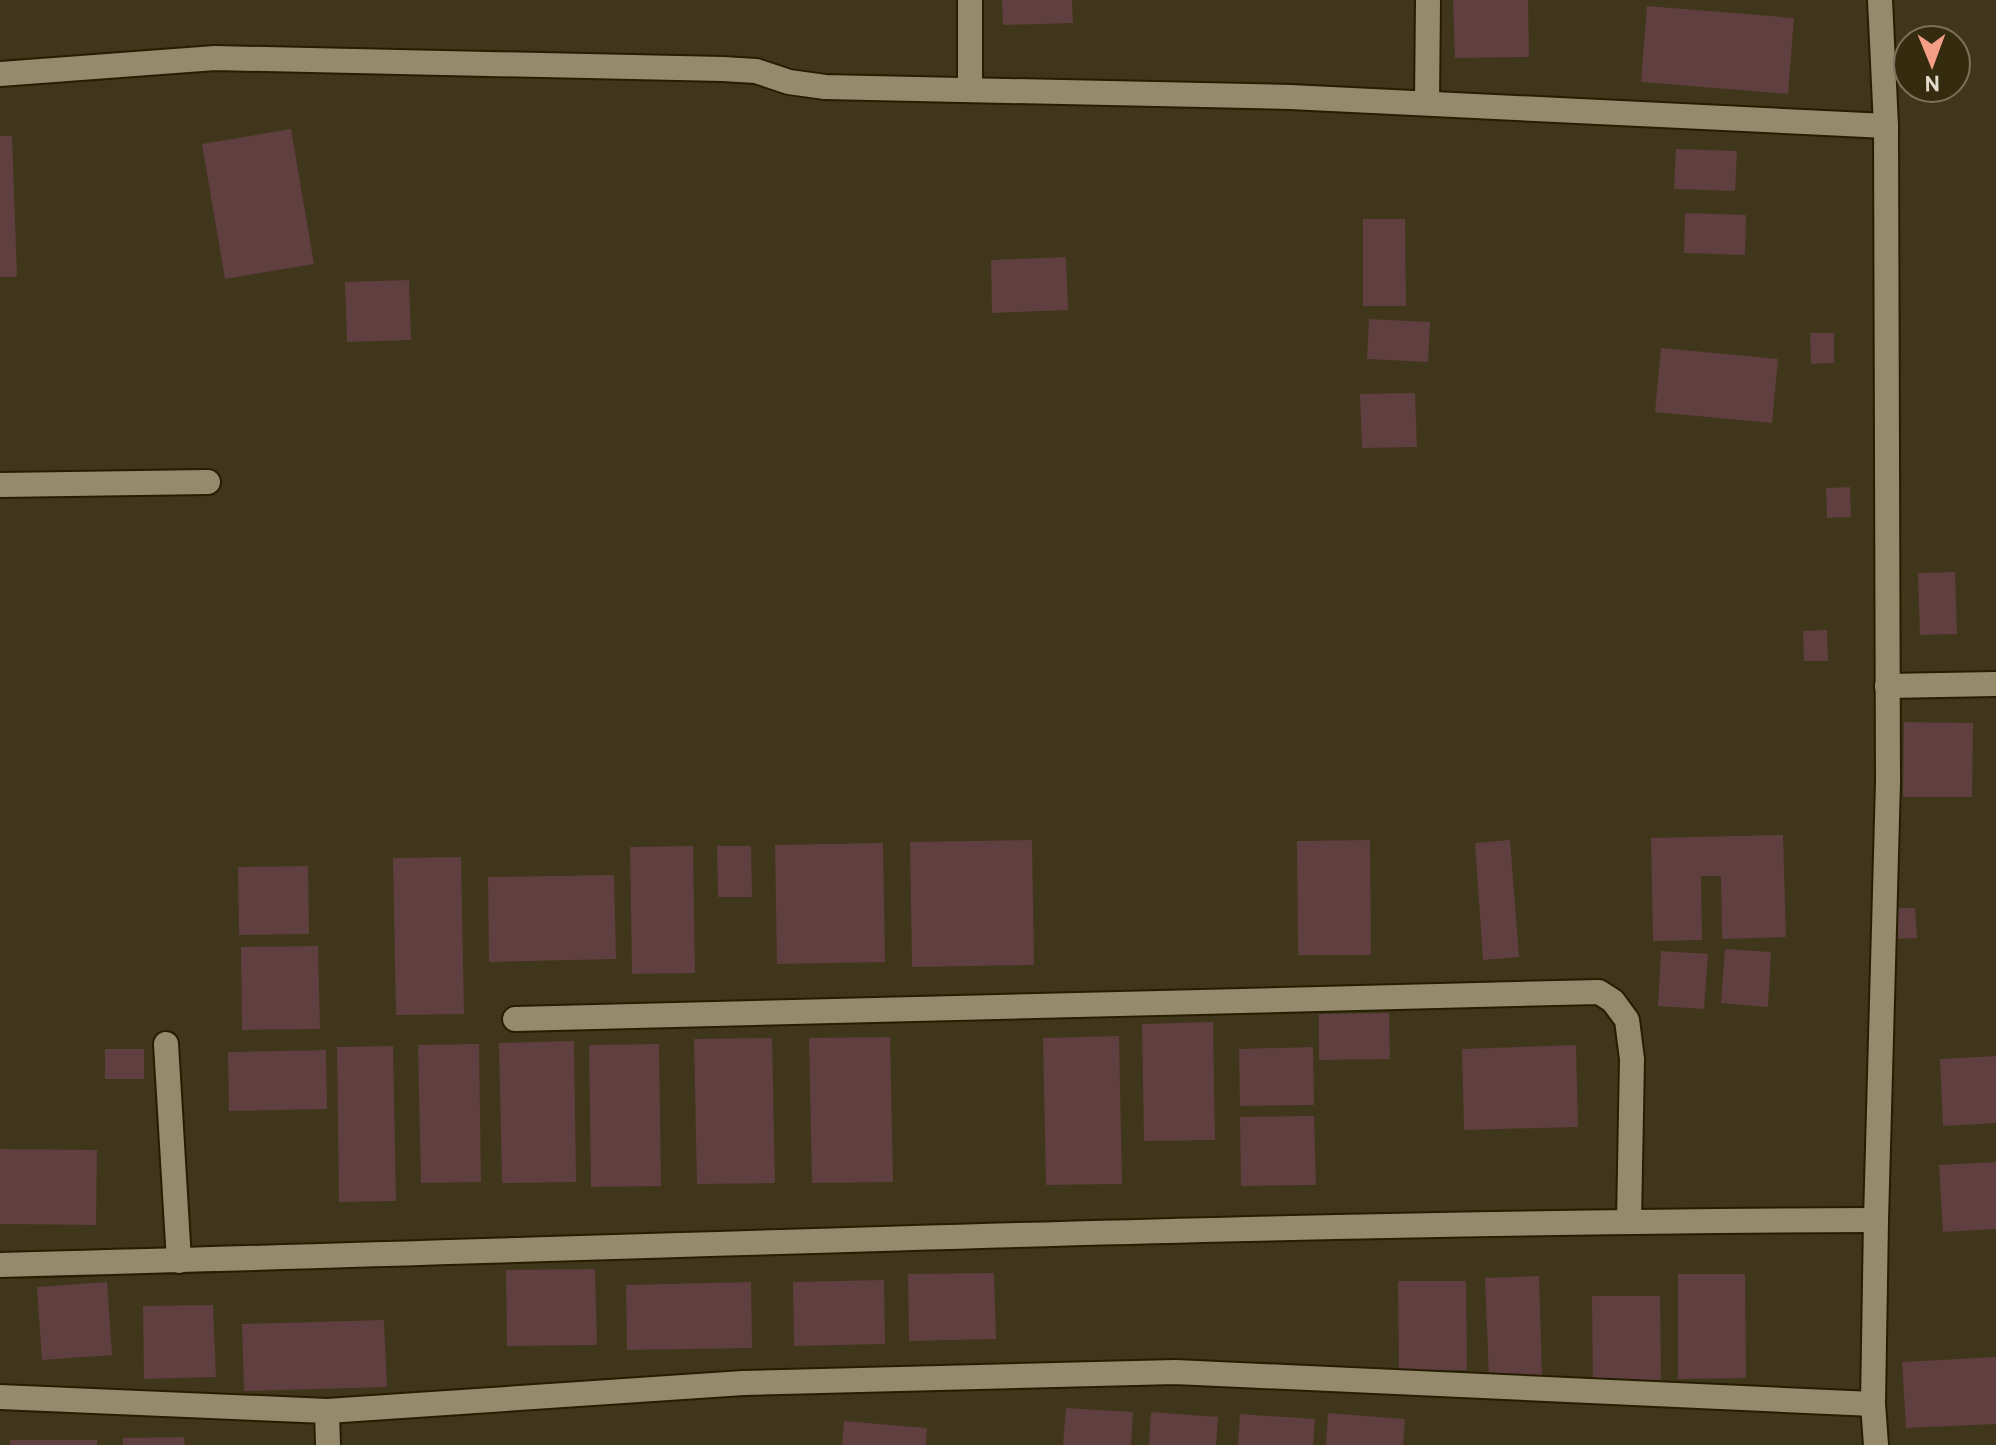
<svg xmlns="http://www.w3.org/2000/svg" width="1996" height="1445" font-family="Overpass,sans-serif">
<rect width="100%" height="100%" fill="#40361b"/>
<g fill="#5f3f3f">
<polygon points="1002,0 1072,0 1073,23 1003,25"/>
<polygon points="1453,0 1528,0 1529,57 1455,58"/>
<polygon points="1647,6 1794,18 1788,94 1641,82"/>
<polygon points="291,129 314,264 225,279 202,144"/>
<polygon points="0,136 12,136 17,277 0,277"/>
<polygon points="1676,149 1737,151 1735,191 1674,189"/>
<polygon points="1685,213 1746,215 1745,255 1684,253"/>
<polygon points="1363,219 1405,219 1406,306 1363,306"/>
<polygon points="1066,257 1068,310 992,313 991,260"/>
<polygon points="409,280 411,340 347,342 345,282"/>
<polygon points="1369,319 1430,322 1428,362 1367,359"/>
<polygon points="1810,333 1834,333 1834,363 1811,364"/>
<polygon points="1661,348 1778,359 1772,423 1655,412"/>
<polygon points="1415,393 1417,447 1362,448 1360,394"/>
<polygon points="1850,487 1851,517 1827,518 1826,488"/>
<polygon points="1955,572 1957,634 1920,635 1918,573"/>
<polygon points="1827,630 1828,661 1804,661 1803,631"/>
<polygon points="1904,722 1973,723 1972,797 1903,797"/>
<polygon points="1783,835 1786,937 1722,939 1721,876 1701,876 1702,940 1653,941 1651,838"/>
<polygon points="1032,840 1034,965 912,967 910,842"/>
<polygon points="1370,840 1371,955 1298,955 1297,841"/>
<polygon points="1510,840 1519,957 1483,960 1475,843"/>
<polygon points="883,843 885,962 777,964 775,845"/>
<polygon points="693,846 695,973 632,974 630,847"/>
<polygon points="717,846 751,846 752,897 718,897"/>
<polygon points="461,857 464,1014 396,1015 393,858"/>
<polygon points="308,866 309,934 239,935 238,867"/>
<polygon points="614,875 616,959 489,962 488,877"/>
<polygon points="1892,908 1915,908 1917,938 1893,939"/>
<polygon points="318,946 320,1029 242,1030 241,947"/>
<polygon points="1725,949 1771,952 1768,1007 1721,1003"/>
<polygon points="1661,951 1708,954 1704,1009 1658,1006"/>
<polygon points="1389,1013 1390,1059 1319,1060 1319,1014"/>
<polygon points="1213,1022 1215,1140 1144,1141 1142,1024"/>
<polygon points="1119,1036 1122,1184 1046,1185 1043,1038"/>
<polygon points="890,1037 893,1182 812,1183 809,1038"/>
<polygon points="772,1038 775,1183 697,1184 694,1039"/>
<polygon points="574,1041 576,1182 502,1183 499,1043"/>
<polygon points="479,1044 481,1182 421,1183 418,1045"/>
<polygon points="659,1044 661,1186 591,1187 589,1045"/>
<polygon points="1576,1045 1578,1127 1464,1130 1462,1049"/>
<polygon points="393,1046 396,1201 339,1202 337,1047"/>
<polygon points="1313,1047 1314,1105 1240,1106 1239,1049"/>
<rect x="105" y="1049" width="39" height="30"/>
<polygon points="326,1050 327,1109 229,1111 228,1052"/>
<polygon points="1996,1056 1996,1123 1943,1126 1940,1059"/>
<polygon points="1314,1116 1316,1185 1241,1186 1240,1117"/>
<polygon points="0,1149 97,1150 96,1225 0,1224"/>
<polygon points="1996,1162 1996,1229 1943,1232 1939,1165"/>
<polygon points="595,1269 597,1345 507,1346 506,1270"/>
<polygon points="994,1273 996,1339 909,1341 908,1274"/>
<polygon points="1678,1274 1745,1274 1746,1378 1678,1379"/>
<polygon points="1539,1276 1542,1377 1489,1378 1485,1278"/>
<polygon points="884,1280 885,1344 794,1346 793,1282"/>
<polygon points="1398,1281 1466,1281 1467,1370 1399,1371"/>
<polygon points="107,1282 112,1355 42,1360 37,1287"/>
<polygon points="751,1282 752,1348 627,1350 626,1285"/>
<polygon points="1592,1296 1660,1296 1661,1385 1593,1386"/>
<polygon points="213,1305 216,1377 144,1379 143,1306"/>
<polygon points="384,1320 387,1387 244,1391 242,1324"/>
<polygon points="1996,1357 1996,1424 1906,1428 1902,1362"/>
<polygon points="1066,1408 1133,1412 1131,1445 1063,1445"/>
<polygon points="1151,1412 1218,1417 1216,1445 1149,1445"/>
<polygon points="1328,1413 1405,1419 1403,1445 1326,1445"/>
<polygon points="1240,1414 1315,1419 1313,1445 1238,1445"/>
<polygon points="844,1421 927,1428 926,1445 842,1445"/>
<polygon points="184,1437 185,1445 123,1445 123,1438"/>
<rect x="10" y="1440" width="87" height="5"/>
</g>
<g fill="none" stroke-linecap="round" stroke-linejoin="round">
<defs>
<g id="street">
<polyline points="0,74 215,58 723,69 756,71 789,82 825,87 1290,97 1886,126"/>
<polyline points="970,90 970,0"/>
<polyline points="1427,103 1428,0"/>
<polyline points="0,485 208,482"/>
<polyline points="1887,686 1996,684"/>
<polyline points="515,1019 1599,992 1613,1001 1627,1020 1632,1059 1629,1221"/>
<polyline points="166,1044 179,1261"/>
<path d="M0 1265C625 1249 1251 1222 1876 1220"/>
<polyline points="0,1397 327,1411 328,1445"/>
<polyline points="327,1411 743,1383 1175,1372 1873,1404"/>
<polyline points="1876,1445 1873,1404 1876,1220 1888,782 1886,126 1880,0"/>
</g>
</defs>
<use href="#street" stroke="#261d02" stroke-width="28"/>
<use href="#street" stroke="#958a6c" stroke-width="24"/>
</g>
<g transform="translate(1932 64) rotate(179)"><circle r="38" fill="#352c10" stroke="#7a725b" stroke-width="2"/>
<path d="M0-6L14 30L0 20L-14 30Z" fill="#f49e88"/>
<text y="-12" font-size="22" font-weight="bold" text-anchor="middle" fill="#e2dccc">N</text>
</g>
</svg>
